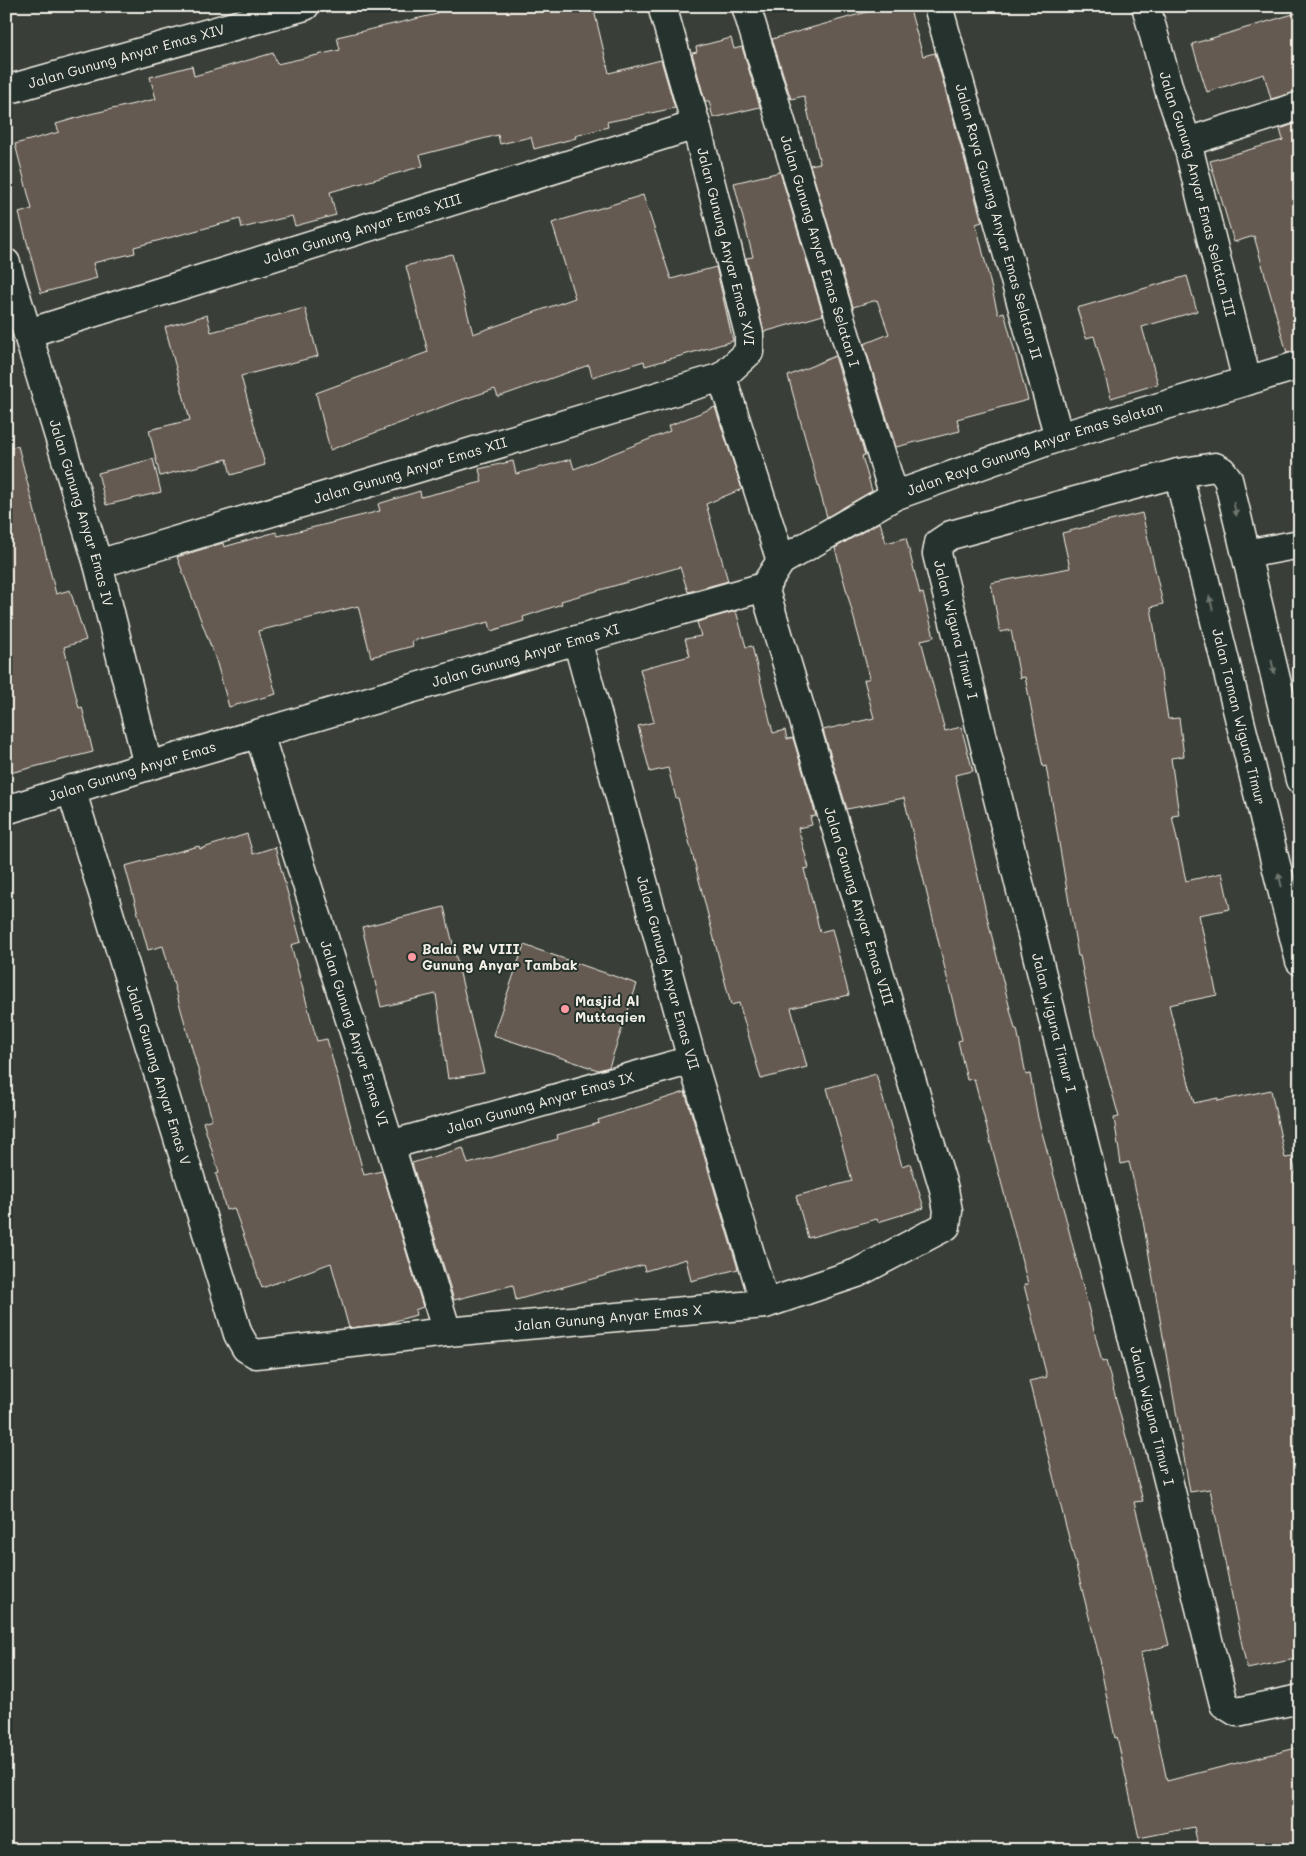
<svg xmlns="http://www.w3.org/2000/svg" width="1306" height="1856" font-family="Mali,sans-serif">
<rect width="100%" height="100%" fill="#393f38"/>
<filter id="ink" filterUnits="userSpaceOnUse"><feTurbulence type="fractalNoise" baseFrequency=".02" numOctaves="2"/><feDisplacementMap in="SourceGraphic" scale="10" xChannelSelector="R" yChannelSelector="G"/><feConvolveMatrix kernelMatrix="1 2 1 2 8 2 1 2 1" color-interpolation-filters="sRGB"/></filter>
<g filter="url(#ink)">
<g fill="#655a51" stroke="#f4f1e8">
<polygon points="435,6 593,6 609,73 661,60 675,108 607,122 608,127 575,136 576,138 534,149 531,137 500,144 498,135 420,155 423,166 330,192 336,215 295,226 292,216 242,228 240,219 134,247 135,253 93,263 97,278 41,293 19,213 32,209 15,144 59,132 56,124 90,114 156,99 150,77 192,66 194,76 273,53 277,64 340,50 337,37 437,14"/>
<polygon points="888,6 909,6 923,56 935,53 982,222 976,224 998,314 1004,312 1028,400 957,419 960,431 896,447 864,344 889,334 877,300 853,307 810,165 820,163 804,96 791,99 772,39"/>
<polygon points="1300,12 1300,91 1271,99 1264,74 1207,92 1192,44"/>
<polygon points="731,38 734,49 742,47 760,107 713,118 709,101 705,101 692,53 697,52 696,47"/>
<polygon points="1300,122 1300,350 1287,353 1254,236 1234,242 1210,161 1283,140 1280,129"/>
<polygon points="780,172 823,315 764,332 746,258 753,257 734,183"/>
<polygon points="643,195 671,279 716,267 733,341 645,366 644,361 592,377 589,365 498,397 495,389 452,403 330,450 316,393 428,352 406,266 452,254 473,334 575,298 552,223"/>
<polygon points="1187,276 1197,311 1142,327 1158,384 1111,398 1094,336 1086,338 1077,308"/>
<polygon points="305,308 318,356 241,376 265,465 231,475 227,459 160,476 149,430 190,420 165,327 207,315 211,332"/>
<polygon points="835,356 865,455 862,456 872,491 827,517 788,376"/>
<polygon points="715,407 742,489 706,504 728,581 688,592 680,567 561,601 562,604 523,617 524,621 491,631 489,622 412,641 413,646 371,657 358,606 258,631 276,694 229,707 216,660 177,557 223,543 224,547 276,532 278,536 380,511 378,504 420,491 421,497 482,482 479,469 513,461 516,474 571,459 574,469 670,431 668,426"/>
<polygon points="18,446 56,594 70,590 86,640 64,647 79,708 82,707 93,752 6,774 6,448"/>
<polygon points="153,459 161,492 106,505 98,473"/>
<polygon points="1142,513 1163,604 1151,607 1168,719 1179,718 1184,756 1171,758 1179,815 1172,816 1186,881 1222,873 1230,909 1199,915 1217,995 1169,1005 1194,1103 1218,1098 1218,1101 1271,1090 1285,1158 1292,1157 1300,1193 1300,1658 1247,1669 1210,1489 1190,1492 1143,1221 1129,1162 1121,1164 1114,1118 1119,1117 1093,1024 1080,956 1078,956 1046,766 1043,767 1025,677 1020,678 1011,630 1000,632 991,583 1070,568 1062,533"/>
<polygon points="880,522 886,543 906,538 920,594 923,593 934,637 921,640 945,731 961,727 973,771 955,775 989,925 1015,1029 1017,1029 1026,1075 1030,1074 1038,1118 1065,1215 1102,1362 1106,1361 1143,1501 1134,1502 1169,1645 1140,1653 1167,1781 1300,1747 1300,1850 1199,1850 1194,1827 1139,1838 1117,1737 1115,1738 1100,1664 1101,1664 1029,1381 1047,1377 1024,1285 1028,1284 974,1079 967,1080 958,1041 962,1040 904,798 847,809 823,730 874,718 864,680 870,678 835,548"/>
<polygon points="736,611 746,647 752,646 773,733 785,730 787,739 793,738 816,816 810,817 812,825 798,828 809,868 804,869 820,932 832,929 849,995 791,1008 807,1067 761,1079 739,1003 731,1005 678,798 676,798 668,768 650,772 638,726 654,722 640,669 690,656 685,639 701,636 697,622"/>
<polygon points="247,834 253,854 275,847 301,942 291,945 317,1041 327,1039 364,1175 382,1171 423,1307 415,1310 416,1315 384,1324 349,1328 331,1263 262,1288 234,1208 226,1210 216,1174 219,1173 203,1122 212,1119 163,946 148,950 125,866 199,846 200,849"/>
<polygon points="444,907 484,1073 448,1079 436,994 381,1007 362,927"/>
<polygon points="524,945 637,984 609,1067 598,1070 493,1035"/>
<polygon points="876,1074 902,1166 910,1163 924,1208 878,1222 877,1219 808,1238 796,1196 852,1181 827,1088"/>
<polygon points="685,1092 738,1269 691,1281 686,1259 645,1271 643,1265 516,1300 513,1285 454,1300 412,1163 463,1148 468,1164 558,1139 557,1135 599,1123 598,1120"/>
</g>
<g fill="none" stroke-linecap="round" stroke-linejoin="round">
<defs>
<g id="street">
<path id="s1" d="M662 6 696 125 749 334V352L722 377 781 561"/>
<path id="s2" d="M746 6 894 496"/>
<path id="s3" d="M938 6 1059 437"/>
<path id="s4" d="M1146 6 1170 93 1187 142 1247 381"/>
<path id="s5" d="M6 90 305 6"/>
<polyline points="1187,142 1300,106"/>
<path id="s6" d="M6 263 98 564 148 766"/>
<path id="s7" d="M28 333 696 125"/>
<path id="s8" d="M1178 473 1300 961"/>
<polyline points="1246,554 1300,544"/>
<path id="s9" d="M98 564 722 377"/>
<path id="s10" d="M577 640 692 1060 765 1304"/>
<path id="s11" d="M259 734 390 1145 447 1332"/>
<path id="s12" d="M1300 780 1228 479 1222 471 1215 467 1178 473 951 535 939 543 937 554 1224 1704 1237 1712 1300 1699"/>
<path id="s13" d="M71 789 238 1334 246 1348 256 1354 447 1332 765 1304 857 1273 946 1226 948 1211 944 1189 764 587"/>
<path id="s14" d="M6 810 148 766 577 640 764 587 781 561 894 496 1059 437 1300 365"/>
<path id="s15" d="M390 1145 692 1060"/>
</g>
</defs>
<use href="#street" stroke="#f4f1e8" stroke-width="31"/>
<use href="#street" stroke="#26332d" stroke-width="28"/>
</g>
<defs><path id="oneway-solid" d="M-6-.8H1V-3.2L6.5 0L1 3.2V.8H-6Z" transform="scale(1.25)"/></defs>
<g fill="#6e766e">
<use href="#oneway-solid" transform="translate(1235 509) rotate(76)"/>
<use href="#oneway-solid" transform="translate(1211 603) rotate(-104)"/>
<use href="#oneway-solid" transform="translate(1273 667) rotate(77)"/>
<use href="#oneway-solid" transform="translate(1280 880) rotate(-104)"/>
</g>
</g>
<g fill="#ff9aa2" stroke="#26332d" stroke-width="2">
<circle cx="412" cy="957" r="5"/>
<circle cx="565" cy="1009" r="5"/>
</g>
<g text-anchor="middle" stroke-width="4" stroke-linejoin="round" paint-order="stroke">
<g font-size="14" fill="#f4f1e8" stroke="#26332d">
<text dy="5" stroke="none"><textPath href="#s5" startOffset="125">Jalan Gunung Anyar Emas XIV</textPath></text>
<text dy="5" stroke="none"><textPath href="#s4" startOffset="195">Jalan Gunung Anyar Emas Selatan III</textPath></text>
<text dy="5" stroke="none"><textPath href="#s3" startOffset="224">Jalan Raya Gunung Anyar Emas Selatan II</textPath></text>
<text dy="5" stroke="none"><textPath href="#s7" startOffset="350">Jalan Gunung Anyar Emas XIII</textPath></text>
<text dy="5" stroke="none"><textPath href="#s1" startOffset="249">Jalan Gunung Anyar Emas XVI</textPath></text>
<text dy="5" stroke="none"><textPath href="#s2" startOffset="256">Jalan Gunung Anyar Emas Selatan I</textPath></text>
<text dy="5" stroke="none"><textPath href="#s14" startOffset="1100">Jalan Raya Gunung Anyar Emas Selatan</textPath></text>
<text dy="5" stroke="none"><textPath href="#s9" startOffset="326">Jalan Gunung Anyar Emas XII</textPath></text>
<text dy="5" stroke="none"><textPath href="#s6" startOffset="261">Jalan Gunung Anyar Emas IV</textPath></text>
<text dy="5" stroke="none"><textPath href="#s12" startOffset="704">Jalan Wiguna Timur I</textPath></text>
<text dy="5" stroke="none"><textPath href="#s14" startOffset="542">Jalan Gunung Anyar Emas XI</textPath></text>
<text dy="5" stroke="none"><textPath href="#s8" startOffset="251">Jalan Taman Wiguna Timur</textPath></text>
<text dy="5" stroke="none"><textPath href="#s14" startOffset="132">Jalan Gunung Anyar Emas</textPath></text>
<text transform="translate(859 906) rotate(73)" y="5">Jalan Gunung Anyar Emas VIII</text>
<text dy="5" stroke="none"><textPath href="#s10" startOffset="345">Jalan Gunung Anyar Emas VII</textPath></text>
<text dy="5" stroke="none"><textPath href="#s12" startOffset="1109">Jalan Wiguna Timur I</textPath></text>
<text dy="5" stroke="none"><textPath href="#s11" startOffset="314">Jalan Gunung Anyar Emas VI</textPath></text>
<text dy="5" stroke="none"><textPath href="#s13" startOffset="299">Jalan Gunung Anyar Emas V</textPath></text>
<text dy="5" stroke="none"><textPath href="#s15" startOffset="156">Jalan Gunung Anyar Emas IX</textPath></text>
<text dy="5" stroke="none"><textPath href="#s13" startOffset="952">Jalan Gunung Anyar Emas X</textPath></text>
<text dy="5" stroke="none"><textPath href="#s12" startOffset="1514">Jalan Wiguna Timur I</textPath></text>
</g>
<g font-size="14" font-weight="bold" fill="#f4f1e8" stroke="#26332d" text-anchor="start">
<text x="422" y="954">Balai RW VIII<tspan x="422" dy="16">Gunung Anyar Tambak</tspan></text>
<text x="575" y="1006">Masjid Al<tspan x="575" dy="16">Muttaqien</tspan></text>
</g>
</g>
<rect width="1306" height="1856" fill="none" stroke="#26332d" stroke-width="25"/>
<rect x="12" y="12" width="1281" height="1831" fill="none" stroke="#f4f1e8" stroke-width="2" filter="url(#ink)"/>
</svg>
